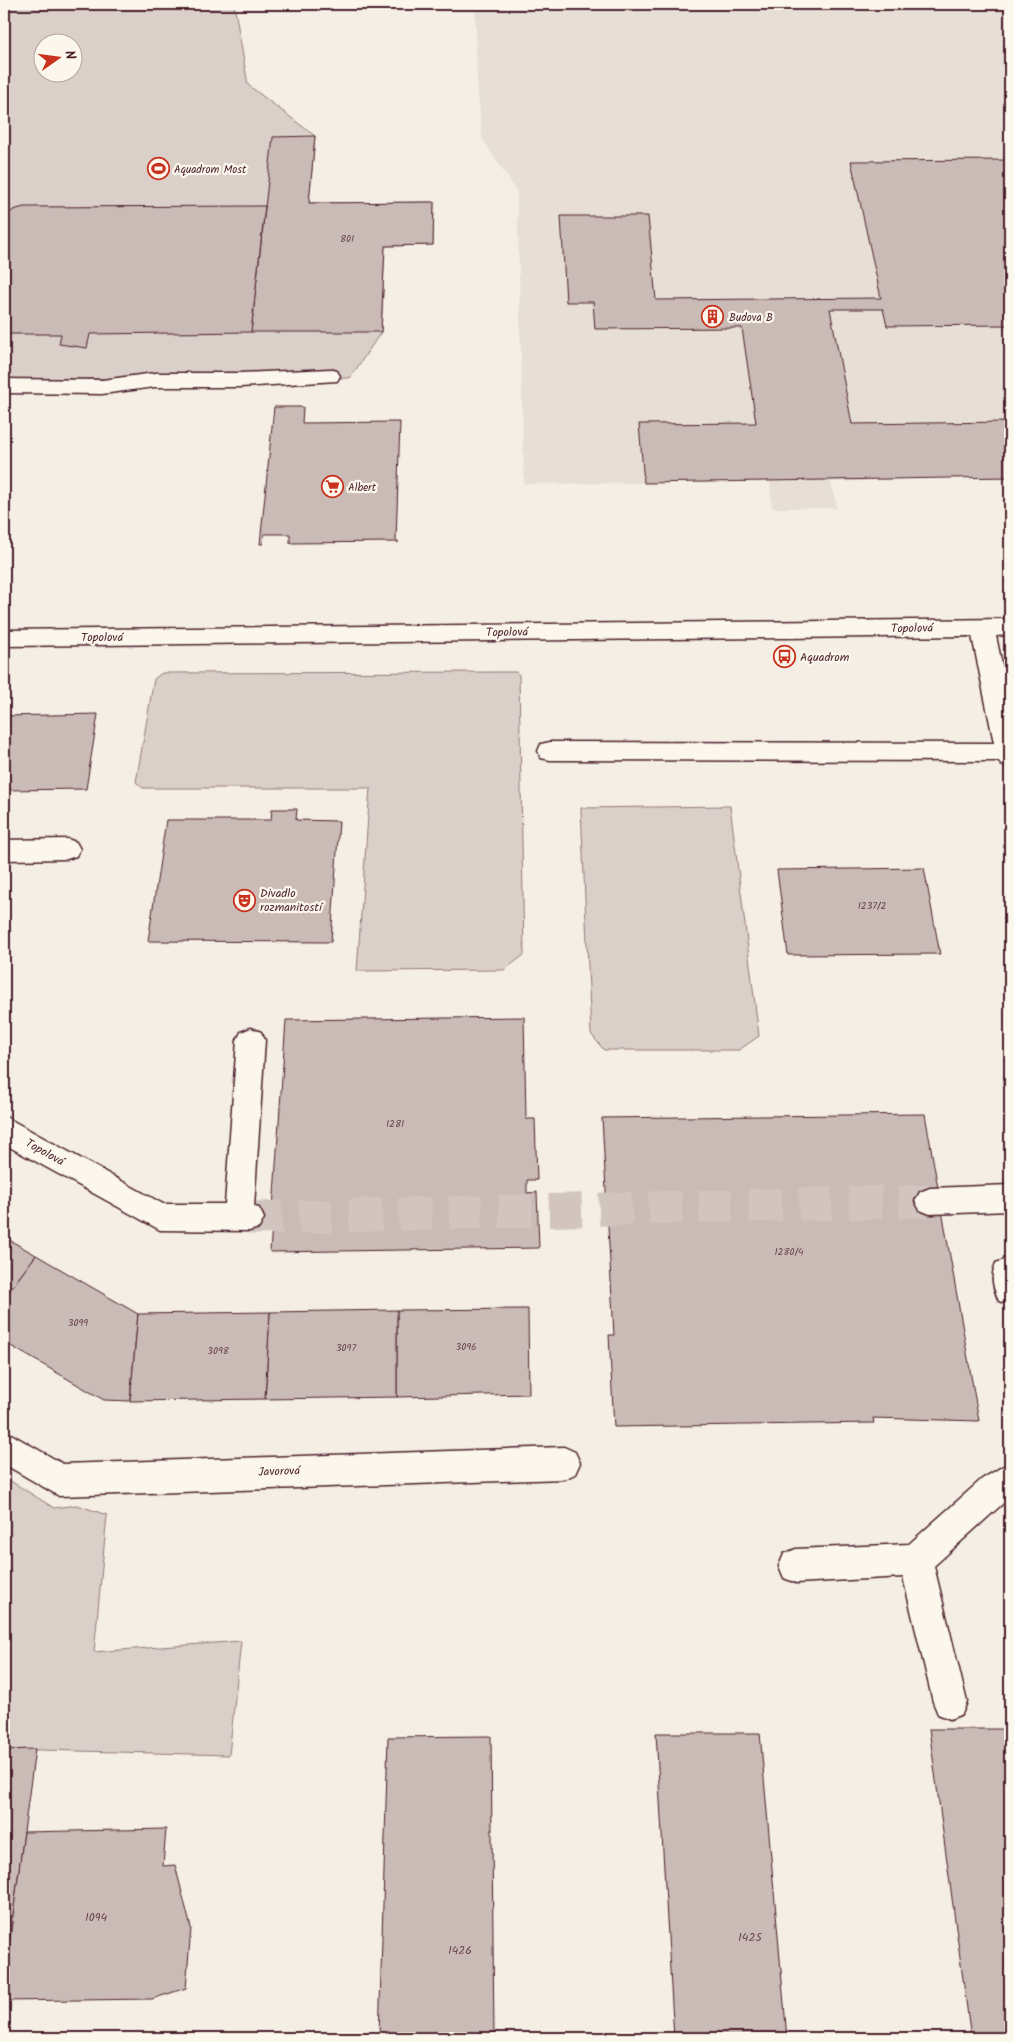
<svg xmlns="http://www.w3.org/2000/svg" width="1014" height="2042" font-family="Kalam,sans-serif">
<rect width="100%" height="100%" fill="#f4eee4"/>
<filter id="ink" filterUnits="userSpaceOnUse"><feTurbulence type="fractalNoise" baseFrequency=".02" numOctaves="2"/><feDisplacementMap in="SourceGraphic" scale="10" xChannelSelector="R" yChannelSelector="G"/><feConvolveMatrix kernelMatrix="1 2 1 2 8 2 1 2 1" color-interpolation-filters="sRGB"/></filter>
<g filter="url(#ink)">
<polygon fill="#e7dfd6" points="475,4 1010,4 1010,477 864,478 865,481 831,482 837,508 772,508 770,482 524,484 517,192 482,138 477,80"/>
<g fill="#dbd0c9" stroke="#92787a" fill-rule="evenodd">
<path d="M4 4H234L248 85 315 136 309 203 434 202 433 245 385 246 381 332 350 378 4 379ZM42 42H72V72H42Z"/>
<polygon points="516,672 519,675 524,955 504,970 357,971 370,788 143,788 136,782 154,679 162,673"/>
<polygon points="730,806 759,1036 739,1050 604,1050 591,1034 581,808"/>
<polygon points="4,1477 54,1508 77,1505 107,1515 94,1652 241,1641 229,1755 4,1749"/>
</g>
<g fill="#cabbb6" stroke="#4a1f2b">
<polygon points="315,136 309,203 434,202 433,245 385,246 381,332 251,332 273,137"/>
<polygon points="1010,160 1010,325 887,326 883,309 830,309 852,424 1006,422 1010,439 1010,477 644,483 639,424 756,423 742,328 595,329 593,302 566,302 561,216 648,216 656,300 881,298 851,161"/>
<polygon points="265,206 251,332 90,334 87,348 59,344 61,334 4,334 4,220 13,210 24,207"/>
<polygon points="274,407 303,407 302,423 400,422 396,540 399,542 290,543 290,534 264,534 263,544 260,544"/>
<polygon points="98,714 86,789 4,790 4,716"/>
<polygon points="272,809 297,809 296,820 339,821 331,942 148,941 166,820 271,820"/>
<polygon points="924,868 940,954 788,955 777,870"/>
<polygon points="524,1017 526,1119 535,1119 537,1180 527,1180 527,1193 537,1192 539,1248 270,1252 286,1020"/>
<polygon points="925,1114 979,1421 873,1418 874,1423 614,1427 609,1335 614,1335 602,1118"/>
<polygon points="4,1237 36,1255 4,1298"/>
<polygon points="36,1255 138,1314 130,1401 104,1400 4,1342 4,1298"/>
<polygon points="528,1309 529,1394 397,1397 397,1310"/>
<polygon points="397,1310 397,1397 265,1399 270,1312"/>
<polygon points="270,1312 265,1399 130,1401 138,1314"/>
<polygon points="929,1729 1010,1729 1010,2038 971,2038"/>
<polygon points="656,1733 760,1733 787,2038 674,2038"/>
<polygon points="491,1736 494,2038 379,2038 388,1737"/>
<polygon points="35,1749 8,1953 4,1953 4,1750"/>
<polygon points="166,1829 163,1866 175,1865 191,1928 186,1988 152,1999 4,2001 4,1953 8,1953 24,1832"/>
</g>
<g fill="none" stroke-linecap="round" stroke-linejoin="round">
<polyline stroke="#d2c5bf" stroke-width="33" stroke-dasharray="33 17" stroke-linecap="butt" points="249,1218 930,1201"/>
<defs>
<g id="minor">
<polygon points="330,369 337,371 340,376 337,381 240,387 155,387 102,394 4,393 4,379 102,380 155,373 240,373"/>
<polygon points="1010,619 1010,635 996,636 1010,703 1010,767 1001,765 999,761 550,760 541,758 538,751 541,744 550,742 994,743 972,636 4,646 4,630"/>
<polygon points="67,839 76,842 80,849 76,856 67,859 4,860 4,840"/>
<polygon points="251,1028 261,1032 265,1040 254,1207 259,1208 264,1218 259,1228 249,1231 160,1230 4,1144 4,1116 163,1204 225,1204 237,1040 241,1032"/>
<polygon points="1010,1185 1010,1211 930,1214 920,1210 915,1201 920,1192 930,1188"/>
<path d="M1007 1259 1010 1260V1305L999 1301C993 1288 990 1276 996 1263Z"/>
<polygon points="4,1430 63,1464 564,1447 575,1452 580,1463 575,1474 564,1479 59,1496 4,1464"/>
<polygon points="1010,1462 1010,1497 934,1566 967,1702 962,1714 950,1719 938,1714 933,1702 903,1577 796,1583 784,1578 779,1566 784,1554 796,1549 909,1544 982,1479"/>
</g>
</defs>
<use href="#minor" stroke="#4a1f2b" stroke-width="3"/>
<use href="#minor" fill="#fbf7ec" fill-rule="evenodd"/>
</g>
</g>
<defs>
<symbol id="stadium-ring" viewBox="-11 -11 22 22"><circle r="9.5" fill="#fbf7ec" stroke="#c8321e" stroke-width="1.5"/><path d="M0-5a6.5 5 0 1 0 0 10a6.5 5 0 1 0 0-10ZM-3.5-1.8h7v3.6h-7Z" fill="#c8321e"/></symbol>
<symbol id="building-ring" viewBox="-11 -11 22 22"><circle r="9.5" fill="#fbf7ec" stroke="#c8321e" stroke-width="1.5"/><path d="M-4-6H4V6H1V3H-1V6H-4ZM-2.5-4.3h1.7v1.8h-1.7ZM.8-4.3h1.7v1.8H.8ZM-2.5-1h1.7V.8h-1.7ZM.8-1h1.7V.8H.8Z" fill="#c8321e"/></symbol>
<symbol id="supermarket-ring" viewBox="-11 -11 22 22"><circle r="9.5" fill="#fbf7ec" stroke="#c8321e" stroke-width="1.5"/><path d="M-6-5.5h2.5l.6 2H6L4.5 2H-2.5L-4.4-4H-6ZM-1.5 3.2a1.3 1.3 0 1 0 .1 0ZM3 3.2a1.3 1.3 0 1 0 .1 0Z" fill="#c8321e"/></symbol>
<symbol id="bus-ring" viewBox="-11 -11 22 22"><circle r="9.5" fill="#fbf7ec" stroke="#c8321e" stroke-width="1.5"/><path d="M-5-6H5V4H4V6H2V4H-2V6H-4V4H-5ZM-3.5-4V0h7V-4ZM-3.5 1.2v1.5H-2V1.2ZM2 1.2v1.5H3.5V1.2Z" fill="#c8321e"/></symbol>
<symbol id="theatre-ring" viewBox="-11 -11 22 22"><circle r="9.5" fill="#fbf7ec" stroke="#c8321e" stroke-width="1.5"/><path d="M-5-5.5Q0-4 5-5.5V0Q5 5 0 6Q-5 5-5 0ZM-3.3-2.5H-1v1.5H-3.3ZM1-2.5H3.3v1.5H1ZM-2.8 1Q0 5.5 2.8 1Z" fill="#c8321e"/></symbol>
</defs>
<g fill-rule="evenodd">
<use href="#stadium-ring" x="146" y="156" width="25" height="25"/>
<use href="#building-ring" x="700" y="304" width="25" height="25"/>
<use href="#supermarket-ring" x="320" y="474" width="25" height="25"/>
<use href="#bus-ring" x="772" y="644" width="25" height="25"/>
<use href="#theatre-ring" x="232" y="888" width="25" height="25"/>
</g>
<g text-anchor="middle" stroke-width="4.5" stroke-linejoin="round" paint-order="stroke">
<g font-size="10" fill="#6a464e">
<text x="347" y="242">801</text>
<text x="872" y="909">1237/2</text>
<text x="395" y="1127">1281</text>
<text x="789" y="1255">1280/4</text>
<text x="78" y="1326">3099</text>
<text x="466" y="1350">3096</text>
<text x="346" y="1351">3097</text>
<text x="218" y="1354">3098</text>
</g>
<g font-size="11" fill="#4a1f2b" stroke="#fbf7ec" text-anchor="start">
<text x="174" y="173">Aquadrom Most</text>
<text x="729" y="321">Budova B</text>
<text x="348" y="491">Albert</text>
</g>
<g font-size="12" fill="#4a1f2b" stroke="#fbf7ec">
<text transform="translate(912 628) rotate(-1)" y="4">Topolová</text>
<text transform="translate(507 632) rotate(-1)" y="4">Topolová</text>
<text x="102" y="641">Topolová</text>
<text transform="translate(45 1152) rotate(29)" y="4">Topolová</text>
<text transform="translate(279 1471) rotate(-2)" y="4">Javorová</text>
</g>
<g font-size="12" fill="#4a1f2b" stroke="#fbf7ec" text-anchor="start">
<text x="800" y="661">Aquadrom</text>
<text x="260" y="897">Divadlo<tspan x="260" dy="14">rozmanitostí</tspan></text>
</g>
<g font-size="12" fill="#6a464e">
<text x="96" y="1921">1094</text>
<text x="750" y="1941">1425</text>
<text x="460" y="1954">1426</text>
</g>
</g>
<rect width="1014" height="2042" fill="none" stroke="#fbf7ec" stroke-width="20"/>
<rect x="10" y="10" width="994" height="2022" fill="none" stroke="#4a1f2b" stroke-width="2" filter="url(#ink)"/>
<g transform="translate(58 58) rotate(76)"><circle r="24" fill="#fbf7ec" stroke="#b4a19f"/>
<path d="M0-4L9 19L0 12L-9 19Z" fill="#c8321e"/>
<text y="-8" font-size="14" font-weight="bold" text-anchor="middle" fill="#4a1f2b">N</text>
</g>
</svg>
